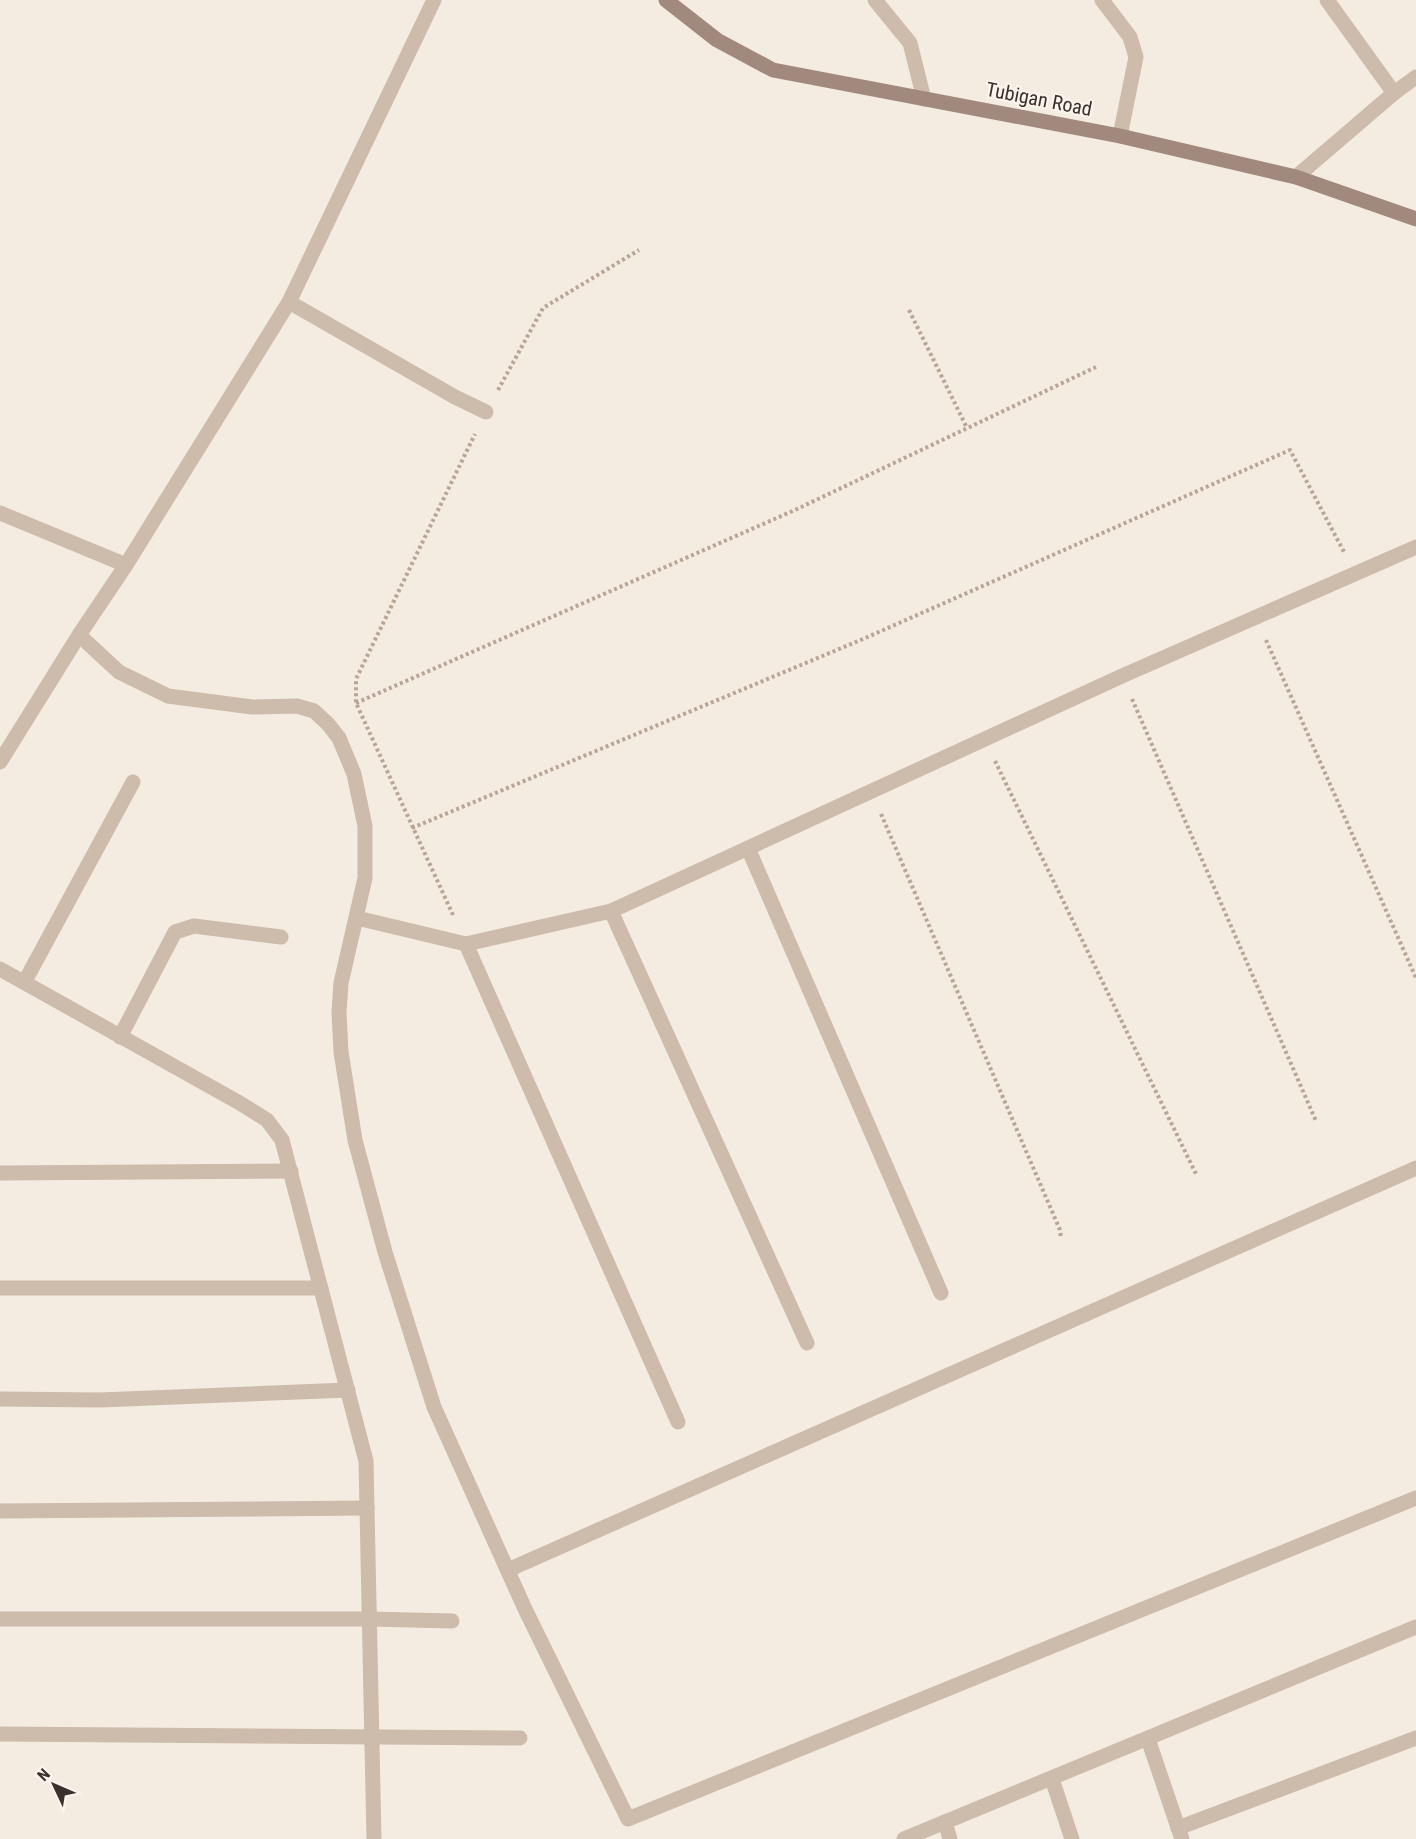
<svg xmlns="http://www.w3.org/2000/svg" width="1416" height="1839" font-family="'Roboto Condensed',sans-serif">
<rect width="100%" height="100%" fill="#f4ebe1"/>
<g fill="none" stroke-linecap="round" stroke-linejoin="round">
<g stroke="#b9a596" stroke-width="4" stroke-dasharray="3 3" stroke-linecap="butt">
<polyline points="909,310 967,428"/>
<polyline points="498,390 543,308 639,250"/>
<polyline points="1266,640 1416,978"/>
<polyline points="1132,699 1316,1121"/>
<polyline points="356,703 795,510 1096,367"/>
<polyline points="995,761 1197,1176"/>
<polyline points="881,814 1060,1230 1061,1238"/>
<polyline points="412,828 863,639 1290,450 1344,552"/>
<polyline points="453,915 356,703 356,679 475,434"/>
</g>
<g stroke="#cdbbac" stroke-width="15">
<polyline points="875,0 910,43 924,99"/>
<polyline points="1102,0 1130,37 1136,57 1120,136"/>
<polyline points="1327,0 1394,93"/>
<polyline points="1296,177 1394,93 1416,77"/>
<polyline points="289,302 455,397 486,412"/>
<polyline points="0,513 126,565"/>
<polyline points="79,635 119,672 168,696 252,707 297,706 314,711 328,724 339,738 354,774 365,826 365,878 341,983 339,1012 341,1052 355,1140 385,1252 434,1407 525,1609 628,1819 1416,1498"/>
<polyline points="0,762 79,635 126,565 289,302 434,0"/>
<polyline points="748,848 941,1293"/>
<polyline points="611,911 807,1343"/>
<polyline points="357,918 466,944 611,911 1122,676 1416,547"/>
<polyline points="466,944 678,1422"/>
<polyline points="0,969 238,1102 267,1120 282,1140 366,1461 374,1839"/>
<polyline points="25,981 133,782"/>
<polyline points="120,1037 175,932 194,926 281,937"/>
<polyline points="0,1173 291,1171"/>
<polyline points="0,1288 321,1288"/>
<polyline points="0,1399 100,1400 348,1390"/>
<polyline points="0,1511 367,1508"/>
<polyline points="508,1570 1416,1168"/>
<polyline points="0,1619 369,1619 452,1621"/>
<polyline points="0,1734 520,1738"/>
<polyline points="1148,1739 1182,1839"/>
<polyline points="1052,1779 1072,1839"/>
<polyline points="945,1822 950,1839"/>
<polyline points="1178,1828 1416,1738"/>
<polyline points="904,1839 1416,1627"/>
</g>
<polyline stroke="#a18a7d" stroke-width="15" points="666,0 717,40 773,70 1120,136 1296,177 1416,219"/>
</g>
<g text-anchor="middle" stroke-width="4.5" stroke-linejoin="round" paint-order="stroke">
<g font-size="20" fill="#3b302b" stroke="#fbf5ee">
<text transform="translate(1039 99) rotate(11)" y="7">Tubigan Road</text>
</g>
</g>
<g transform="translate(54 1785) rotate(314)" stroke="#fbf5ee" stroke-width="4.5" paint-order="stroke">
<path d="M0-4.5L10 22L0 15L-10 22Z" fill="#3b302b"/>
<text y="-9" font-size="16" font-weight="bold" text-anchor="middle" fill="#3b302b">N</text>
</g>
</svg>
